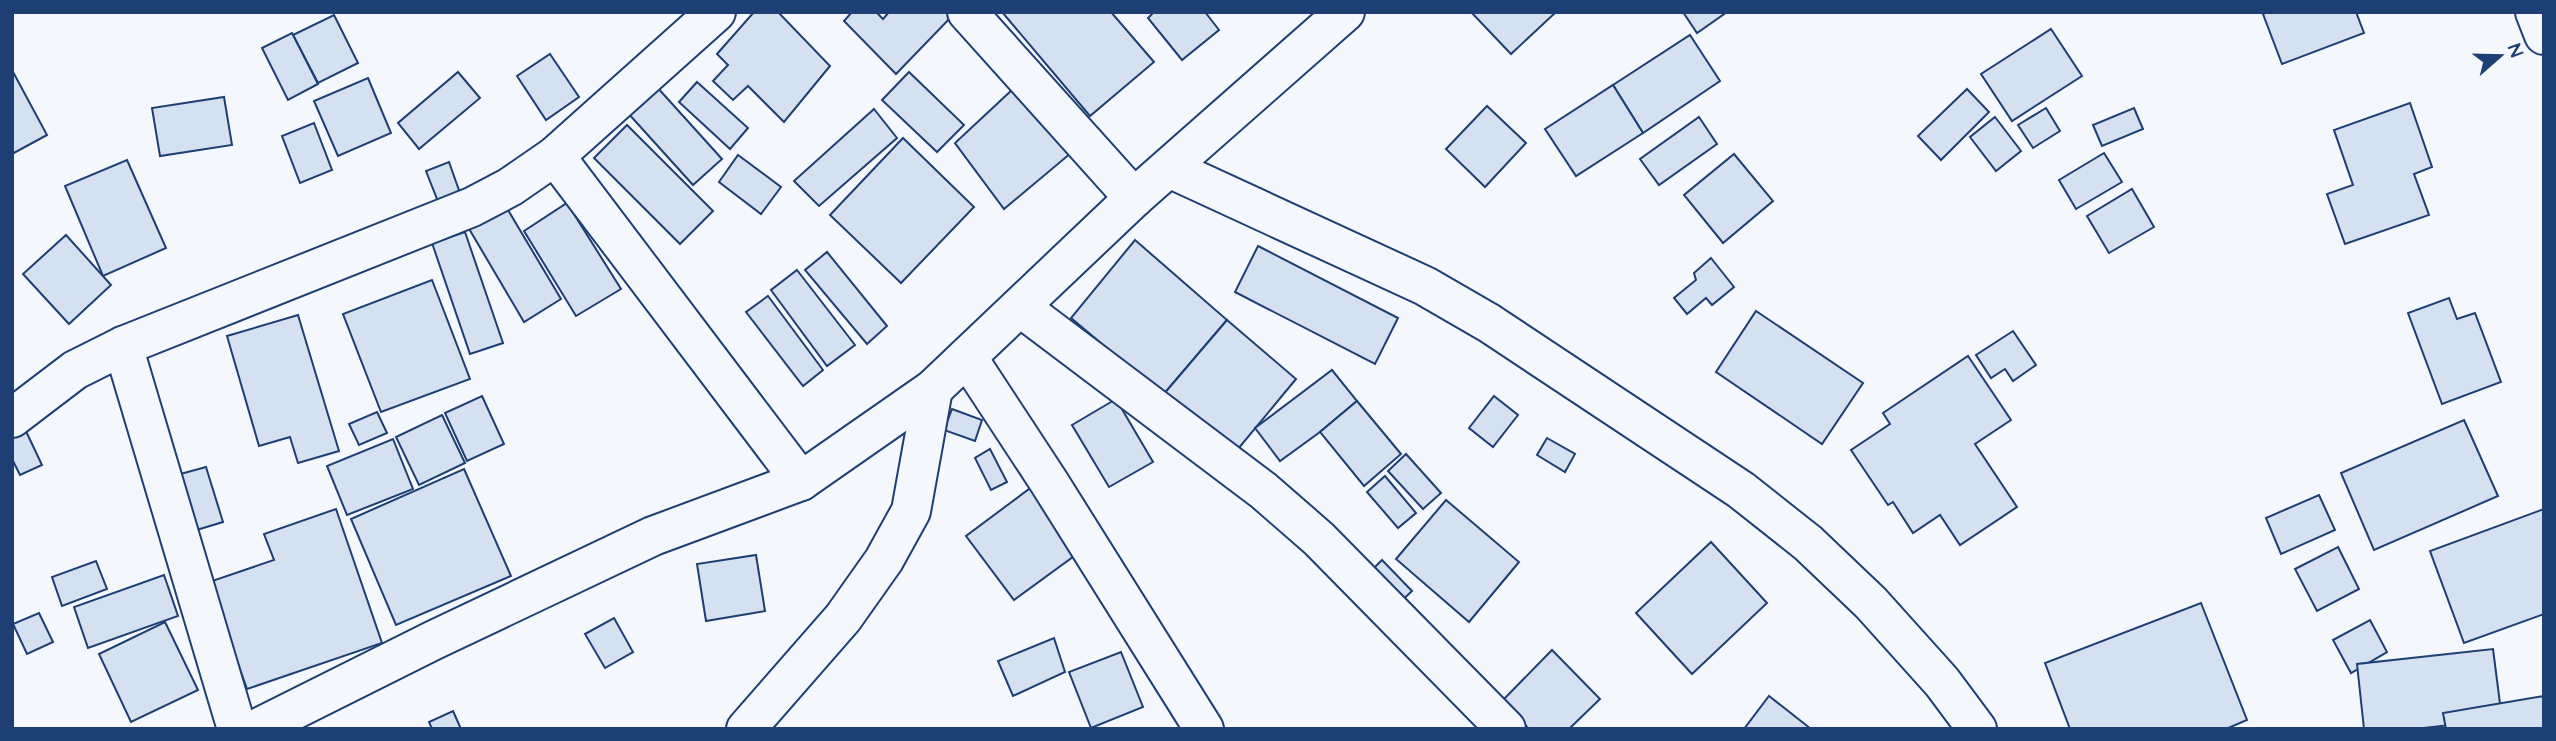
<svg xmlns="http://www.w3.org/2000/svg" width="2556" height="741" font-family="Quicksand,sans-serif">
<rect width="100%" height="100%" fill="#f4f7fb"/>
<g fill="#d5e0f0" stroke="#1d3f73" stroke-width="2">
<polygon points="754,12 778,12 830,66 784,122 748,86 733,100 713,81 728,65 717,54"/>
<polygon points="852,12 876,12 883,19 889,12 952,12 954,14 896,74 844,21"/>
<polygon points="1002,12 1111,12 1154,62 1090,116"/>
<polygon points="1154,12 1205,12 1219,30 1182,60 1148,18"/>
<polygon points="1471,12 1556,12 1511,54"/>
<polygon points="1683,12 1727,12 1697,33"/>
<polygon points="2267,12 2356,12 2364,33 2282,64 2263,14"/>
<polygon points="334,15 358,63 318,83 293,35"/>
<polygon points="2051,29 2082,76 2012,121 1981,74"/>
<polygon points="292,33 318,84 288,100 262,48"/>
<polygon points="1690,35 1720,81 1643,133 1613,85"/>
<polygon points="550,54 579,97 546,120 517,76"/>
<polygon points="12,70 47,135 12,154"/>
<polygon points="458,72 480,98 419,149 398,123"/>
<polygon points="909,72 964,125 937,152 882,100"/>
<polygon points="368,78 391,133 338,156 314,101"/>
<polygon points="697,82 748,128 730,149 679,102"/>
<polygon points="1613,85 1643,133 1576,176 1545,129"/>
<polygon points="656,86 722,159 693,185 627,112"/>
<polygon points="1013,89 1071,153 1004,209 955,143"/>
<polygon points="1967,89 1989,112 1941,160 1918,136"/>
<polygon points="224,97 232,145 160,156 152,108"/>
<polygon points="2410,103 2432,167 2414,174 2429,215 2345,244 2327,194 2353,185 2334,130"/>
<polygon points="1487,106 1526,143 1485,187 1446,149"/>
<polygon points="2046,108 2060,131 2033,148 2018,125"/>
<polygon points="2134,108 2143,129 2102,146 2093,125"/>
<polygon points="874,109 897,138 819,206 794,181"/>
<polygon points="1699,117 1717,144 1659,185 1640,159"/>
<polygon points="1995,117 2021,151 1996,171 1970,137"/>
<polygon points="314,123 332,170 300,183 282,136"/>
<polygon points="627,125 713,211 680,244 594,158"/>
<polygon points="903,138 974,207 901,283 830,215"/>
<polygon points="2104,153 2122,182 2076,209 2059,180"/>
<polygon points="1734,154 1773,201 1723,243 1684,195"/>
<polygon points="738,155 781,187 761,214 719,182"/>
<polygon points="127,160 166,248 103,276 65,186"/>
<polygon points="449,162 461,196 439,204 426,171"/>
<polygon points="2132,189 2154,227 2109,253 2087,216"/>
<polygon points="567,203 621,289 576,316 524,231"/>
<polygon points="505,205 561,299 524,322 468,227"/>
<polygon points="465,232 503,343 470,354 432,243"/>
<polygon points="66,235 111,285 69,324 23,274"/>
<polygon points="1135,240 1227,320 1163,395 1071,318"/>
<polygon points="1258,246 1398,318 1375,364 1235,292"/>
<polygon points="827,252 887,326 867,344 805,270"/>
<polygon points="1711,258 1734,287 1712,305 1706,298 1687,314 1674,298 1696,280 1694,273"/>
<polygon points="797,270 855,345 827,366 771,290"/>
<polygon points="432,280 470,379 381,412 343,314"/>
<polygon points="768,296 823,370 803,386 746,312"/>
<polygon points="2449,298 2457,319 2475,313 2501,382 2442,404 2408,313"/>
<polygon points="1756,311 1863,383 1822,444 1716,372"/>
<polygon points="298,315 339,451 298,463 290,437 259,446 227,336"/>
<polygon points="1227,320 1296,379 1233,455 1163,395"/>
<polygon points="2013,331 2036,365 2013,381 2005,369 1991,378 1976,355"/>
<polygon points="1968,356 2011,420 1975,444 2017,507 1960,545 1940,515 1913,533 1893,502 1888,505 1851,450 1890,424 1883,413"/>
<polygon points="1332,370 1357,401 1320,432 1280,461 1255,428"/>
<polygon points="482,396 504,444 467,461 445,413"/>
<polygon points="1494,396 1518,415 1493,447 1469,428"/>
<polygon points="1116,399 1153,462 1109,487 1072,425"/>
<polygon points="1357,401 1401,454 1364,486 1320,432"/>
<polygon points="952,409 982,420 975,441 944,430"/>
<polygon points="377,412 387,433 359,445 349,424"/>
<polygon points="442,415 465,463 419,485 396,437"/>
<polygon points="2464,420 2498,496 2374,550 2341,473"/>
<polygon points="24,427 42,465 20,475 12,459 12,432"/>
<polygon points="1547,438 1575,454 1565,472 1537,455"/>
<polygon points="393,439 413,489 347,515 327,466"/>
<polygon points="990,449 1007,482 991,490 975,458"/>
<polygon points="1406,454 1441,493 1423,509 1388,471"/>
<polygon points="206,467 223,522 190,532 173,476"/>
<polygon points="464,469 511,576 396,625 351,519"/>
<polygon points="1385,476 1416,513 1398,528 1367,492"/>
<polygon points="1033,486 1081,551 1014,600 966,536"/>
<polygon points="2319,495 2335,530 2281,554 2266,518"/>
<polygon points="1446,500 1519,562 1469,622 1396,559"/>
<polygon points="336,509 382,643 247,689 209,582 274,560 264,534"/>
<polygon points="2544,509 2544,614 2464,643 2430,551"/>
<polygon points="1711,542 1767,603 1692,674 1636,613"/>
<polygon points="2338,547 2359,589 2317,611 2295,569"/>
<polygon points="756,555 765,611 706,621 697,564"/>
<polygon points="1382,560 1412,591 1393,609 1364,578"/>
<polygon points="96,561 107,589 62,606 52,577"/>
<polygon points="164,575 178,616 88,648 74,607"/>
<polygon points="2201,603 2247,720 2226,729 2070,729 2045,663"/>
<polygon points="39,613 53,642 27,654 13,624"/>
<polygon points="614,618 633,652 605,668 585,634"/>
<polygon points="2370,620 2387,652 2351,673 2333,640"/>
<polygon points="165,622 198,690 131,722 99,654"/>
<polygon points="1054,638 1065,672 1013,696 998,661"/>
<polygon points="2493,649 2502,719 2415,729 2364,729 2357,664"/>
<polygon points="1552,650 1600,699 1569,729 1529,729 1502,701"/>
<polygon points="1121,652 1143,707 1091,728 1069,672"/>
<polygon points="1769,696 1811,729 1744,729"/>
<polygon points="2544,696 2544,729 2446,729 2443,713"/>
<polygon points="453,711 461,729 432,729 429,722"/>
</g>
<g fill="none" stroke-linecap="round" stroke-linejoin="round">
<defs>
<g id="street">
<polyline points="967,12 1134,198"/>
<polyline points="555,156 801,481"/>
<polyline points="1169,168 1425,286 1489,323 1741,490 1808,543 1871,603 1942,682 1977,729"/>
<polyline points="1020,307 1264,491 1319,539 1506,729"/>
<polyline points="123,346 237,729"/>
<polyline points="967,357 1049,482 1204,729"/>
<polyline points="12,418 75,370 123,346 472,207 510,187 555,156 716,12"/>
<polyline points="256,729 434,640 653,536 801,481 933,389 1134,198 1345,12"/>
<polyline points="746,729 843,618 884,560 911,511 933,389"/>
</g>
<polyline id="highway" points="2535,12 2544,35"/>
</defs>
<use href="#street" stroke="#1d3f73" stroke-width="42"/>
<use href="#highway" stroke="#1d3f73" stroke-width="42"/>
<use href="#street" stroke="#f4f7fb" stroke-width="38"/>
<use href="#highway" stroke="#f4f7fb" stroke-width="38"/>
</g>
<rect width="2556" height="741" fill="none" stroke="#1d3f73" stroke-width="28"/>
<g transform="translate(2500 56) rotate(70)" stroke="#f4f7fb" stroke-width="5" paint-order="stroke">
<path d="M0-5L12 26L0 18L-12 26Z" fill="#1d3f73"/>
<text y="-10" font-size="19" font-weight="bold" text-anchor="middle" fill="#1d3f73">N</text>
</g>
</svg>
